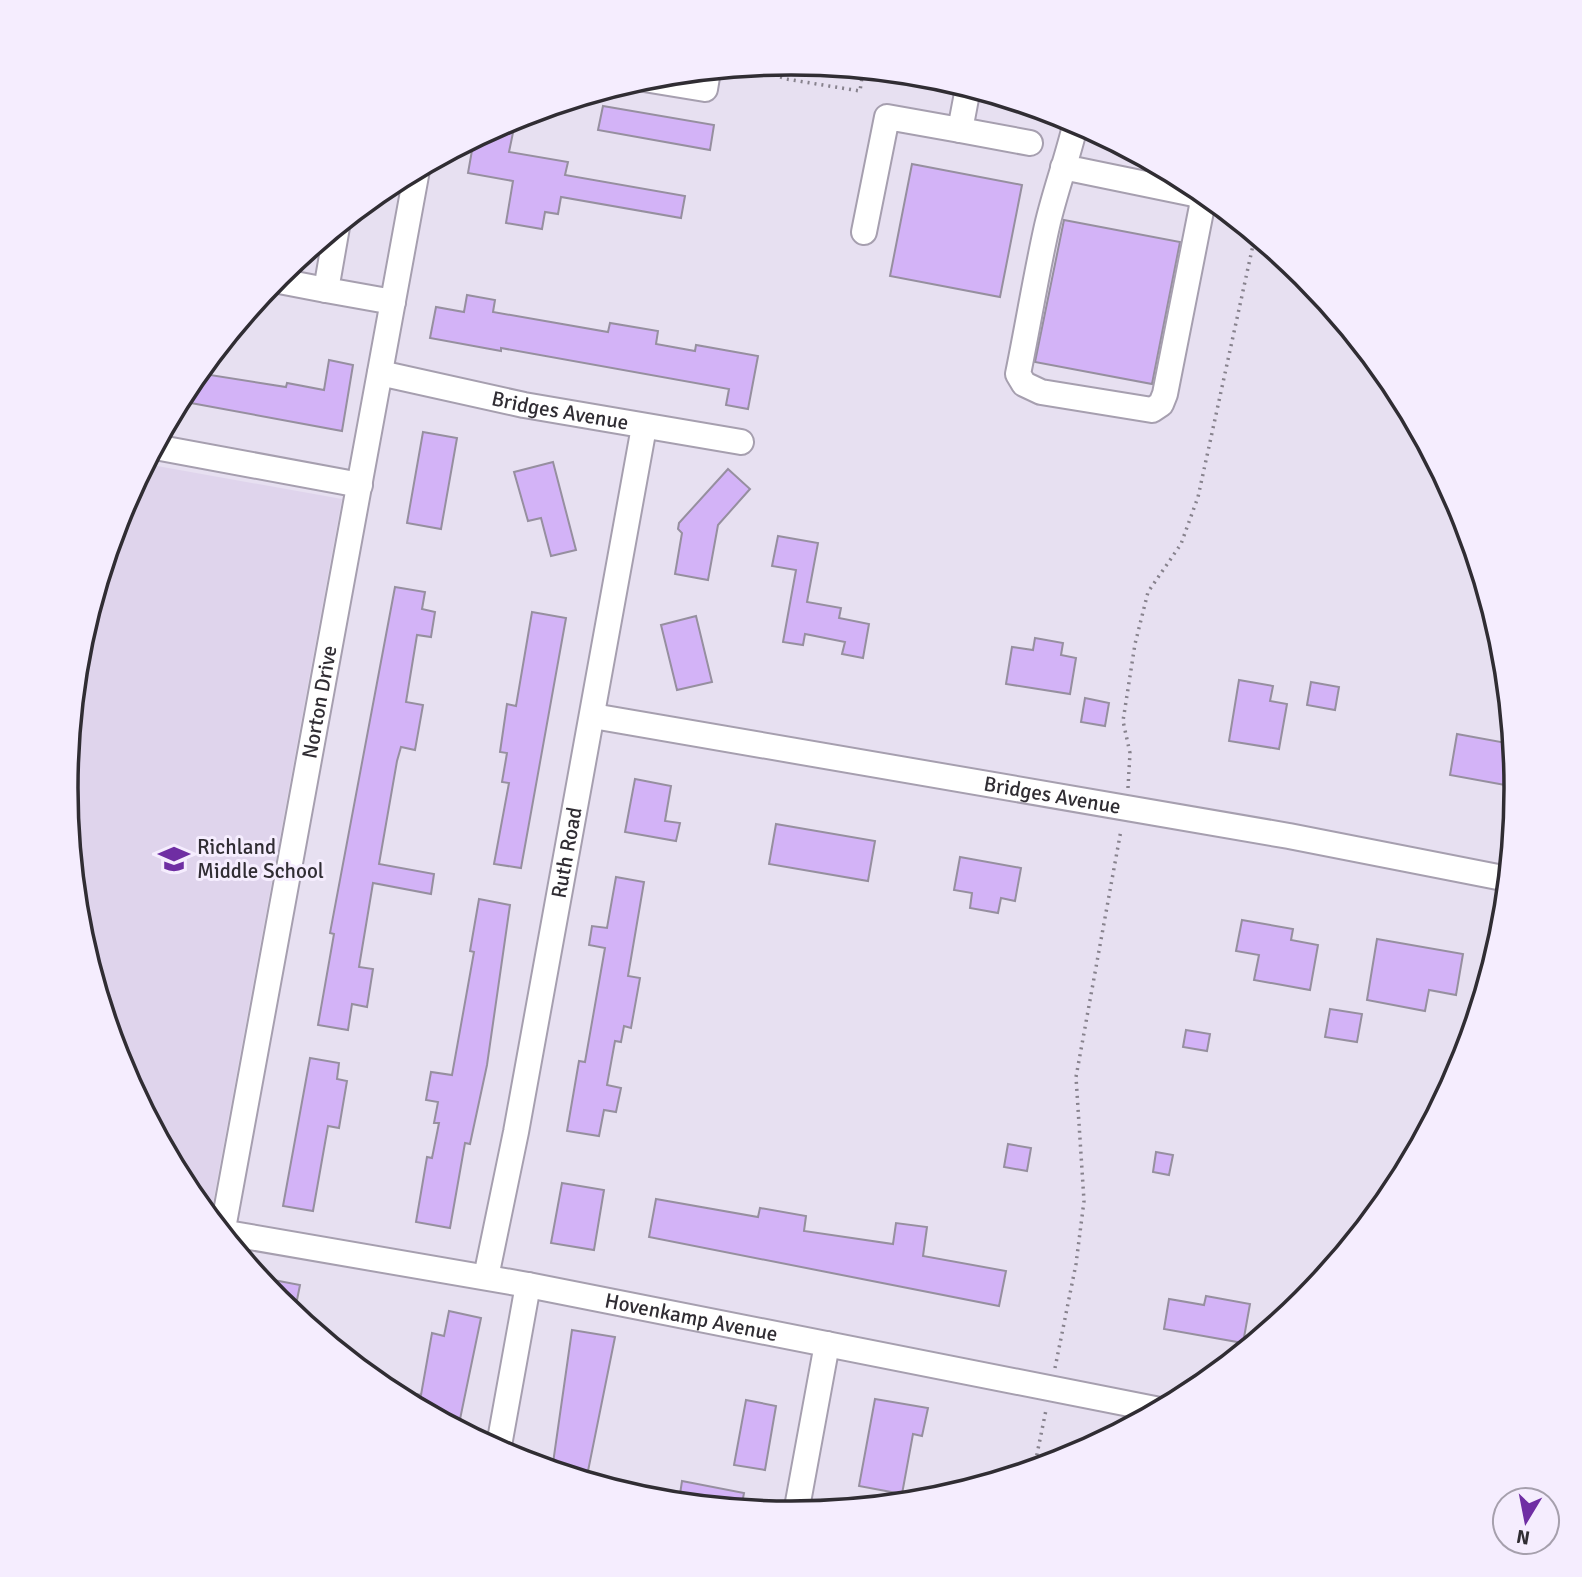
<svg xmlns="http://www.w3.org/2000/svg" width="1582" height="1577" font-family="Signika,sans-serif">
<rect width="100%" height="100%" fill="#e7e0f1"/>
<polygon fill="#dfd4ec" points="146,464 342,499 213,1203 195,1200 188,1191 121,1066 79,930 66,788 80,647 121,510"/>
<g fill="#d3b3f7" stroke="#968f9f" stroke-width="2">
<polygon points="603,106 714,125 710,150 598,130"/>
<polygon points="516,118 509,152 568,162 565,175 685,196 681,218 561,197 558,214 545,212 542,229 506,223 513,181 468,173 474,139"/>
<polygon points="912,164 1022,185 1000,297 890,276"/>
<polygon points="1064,220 1180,242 1152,384 1035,362"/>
<polygon points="467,295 495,300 493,312 608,332 610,323 658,331 656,344 695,351 696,345 758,356 748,409 726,405 729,389 501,348 501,351 430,338 436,307 464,312"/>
<polygon points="329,360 353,365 342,431 180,401 198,373 286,387 287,383 324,390"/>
<polygon points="423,432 457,438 441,529 407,523"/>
<polygon points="553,462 576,550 551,556 541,518 528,521 514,472"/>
<polygon points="728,469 750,489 718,525 708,580 675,574 682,533 678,529 679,523"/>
<polygon points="778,536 818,543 807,602 841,608 839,618 869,624 863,658 842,654 845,642 805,634 803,645 783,642 796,570 772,566"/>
<polygon points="395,587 425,592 422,609 435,612 431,637 417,635 406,702 423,705 415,750 401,747 397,761 379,864 434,874 431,894 373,883 359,967 373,969 367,1007 352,1004 348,1030 318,1025 334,934 330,933"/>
<polygon points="532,612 566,618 521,868 494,864 509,783 502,782 507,753 500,752 507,704 516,706"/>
<polygon points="696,616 712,682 677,690 661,625"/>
<polygon points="1035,638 1063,643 1061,655 1076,658 1070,694 1006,684 1012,647 1033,650"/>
<polygon points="1239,680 1273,686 1270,701 1287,704 1279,749 1229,741"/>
<polygon points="1311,682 1339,687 1335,710 1307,705"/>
<polygon points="1085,698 1109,703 1105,726 1081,722"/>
<polygon points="1457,734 1512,744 1516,787 1450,775"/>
<polygon points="635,779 671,786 665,821 680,823 676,841 625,832"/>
<polygon points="776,824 875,841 868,881 769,864"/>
<polygon points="960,857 1021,868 1015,901 1001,898 998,913 970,908 972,893 954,890"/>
<polygon points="616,877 644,882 628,976 640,978 631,1028 624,1026 621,1042 615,1041 607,1085 621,1088 616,1112 604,1110 599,1136 567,1131 579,1061 585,1062 605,948 589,945 592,926 607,928"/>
<polygon points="479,899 510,905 487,1065 470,1144 465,1143 450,1228 416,1222 427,1157 432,1158 439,1123 434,1123 438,1102 426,1100 431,1072 452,1075 474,952 470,951"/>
<polygon points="1242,920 1293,929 1291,940 1318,945 1310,990 1254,980 1259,955 1236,951"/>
<polygon points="1377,939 1463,954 1456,995 1429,990 1425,1011 1367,1000"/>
<polygon points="1330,1009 1362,1014 1357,1042 1325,1037"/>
<polygon points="1186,1030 1210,1034 1207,1051 1183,1047"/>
<polygon points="310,1058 339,1063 337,1079 347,1081 339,1128 328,1126 313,1211 283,1206"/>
<polygon points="1008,1144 1031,1148 1027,1171 1004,1167"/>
<polygon points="1156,1152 1173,1155 1169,1175 1153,1172"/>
<polygon points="562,1183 604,1190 594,1250 551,1243"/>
<polygon points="656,1199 758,1217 760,1208 806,1216 804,1231 893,1244 896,1223 927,1227 923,1256 1006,1271 999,1306 649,1237"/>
<polygon points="258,1277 300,1285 294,1315 278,1301"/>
<polygon points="1206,1296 1250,1304 1243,1343 1164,1329 1169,1299 1204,1305"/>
<polygon points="449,1311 481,1318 458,1429 389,1392 390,1389 421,1395 432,1333 444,1336"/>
<polygon points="572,1330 615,1337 586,1481 552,1470"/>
<polygon points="875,1399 928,1408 922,1436 913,1434 902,1494 859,1486"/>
<polygon points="746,1400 776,1406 765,1470 734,1465"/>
<polygon points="682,1481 744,1493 741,1509 679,1501"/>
</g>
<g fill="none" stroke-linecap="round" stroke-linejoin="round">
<defs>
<g id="minor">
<polyline points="644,79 705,89 708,71"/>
<polyline points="960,130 1030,143"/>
<path d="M1063 167 1199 195 1202 206 1165 394 1161 404 1152 410 1041 392 1024 384 1018 374C1028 325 1036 275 1047 226 1055 191 1068 157 1076 122"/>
<polyline points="337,227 326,290 393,302"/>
<polyline points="864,232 887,117 960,130 968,88"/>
<polyline points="274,280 326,290"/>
<path id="s1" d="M380 373 524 405 741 442"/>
<polyline points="155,447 360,485"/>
<path id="s2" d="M593 716 1289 836 1508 879"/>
<path id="s3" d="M221 1232 528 1285 1160 1410"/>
<path id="s4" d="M222 1234 417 170"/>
<path id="s5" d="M486 1277 516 1132 644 427"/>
<polyline points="498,1451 528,1285"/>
<polyline points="796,1513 827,1344"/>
</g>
</defs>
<use href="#minor" stroke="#a69faf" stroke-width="28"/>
<g stroke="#87828d" stroke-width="3.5" stroke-dasharray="2 5" stroke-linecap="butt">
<polyline points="754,67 786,79 860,91 863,70"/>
<polyline points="1128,788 1130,753 1123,721 1135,644 1148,592 1181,544 1198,497 1255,236"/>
<polyline points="1055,1368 1076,1264 1084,1201 1076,1077 1121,830"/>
<polyline points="1034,1469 1046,1410"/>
</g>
<use href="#minor" stroke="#fff" stroke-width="24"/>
</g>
<defs>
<symbol id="school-bare" viewBox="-9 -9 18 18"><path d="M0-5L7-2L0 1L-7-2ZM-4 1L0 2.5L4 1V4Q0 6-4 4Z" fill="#6f2ea3" stroke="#f5edfe" stroke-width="2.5" paint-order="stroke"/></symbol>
</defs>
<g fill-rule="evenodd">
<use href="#school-bare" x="152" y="837" width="44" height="44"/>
</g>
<g text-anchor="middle" stroke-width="6" stroke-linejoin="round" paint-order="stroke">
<g font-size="21" fill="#302d33" stroke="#f5edfe">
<text dy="7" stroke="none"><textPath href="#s1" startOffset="184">Bridges Avenue</textPath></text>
<text dy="7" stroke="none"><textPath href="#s4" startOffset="541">Norton Drive</textPath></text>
<text dy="7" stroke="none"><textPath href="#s2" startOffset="466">Bridges Avenue</textPath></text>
<text dy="7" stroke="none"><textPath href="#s5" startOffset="432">Ruth Road</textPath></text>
<text dy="7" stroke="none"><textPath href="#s3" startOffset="478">Hovenkamp Avenue</textPath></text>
</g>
<g font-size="21" fill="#302d33" stroke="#f5edfe" text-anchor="start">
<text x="197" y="854">Richland<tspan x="197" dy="24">Middle School</tspan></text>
</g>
</g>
<path d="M0 0H1582V1577H0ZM78 788a713 713 0 1 1 1426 0a713 713 0 1 1-1426 0Z" fill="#f5edfe" fill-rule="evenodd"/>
<path fill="none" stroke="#302d33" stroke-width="3.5" d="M78 788a713 713 0 1 1 1426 0a713 713 0 1 1-1426 0Z"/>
<g transform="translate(1526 1521) rotate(190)"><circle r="33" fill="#f5edfe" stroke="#a6a0ad" stroke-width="2"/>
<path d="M0-5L12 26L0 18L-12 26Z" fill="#6f2ea3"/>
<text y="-10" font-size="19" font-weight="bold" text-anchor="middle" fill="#302d33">N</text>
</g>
</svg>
